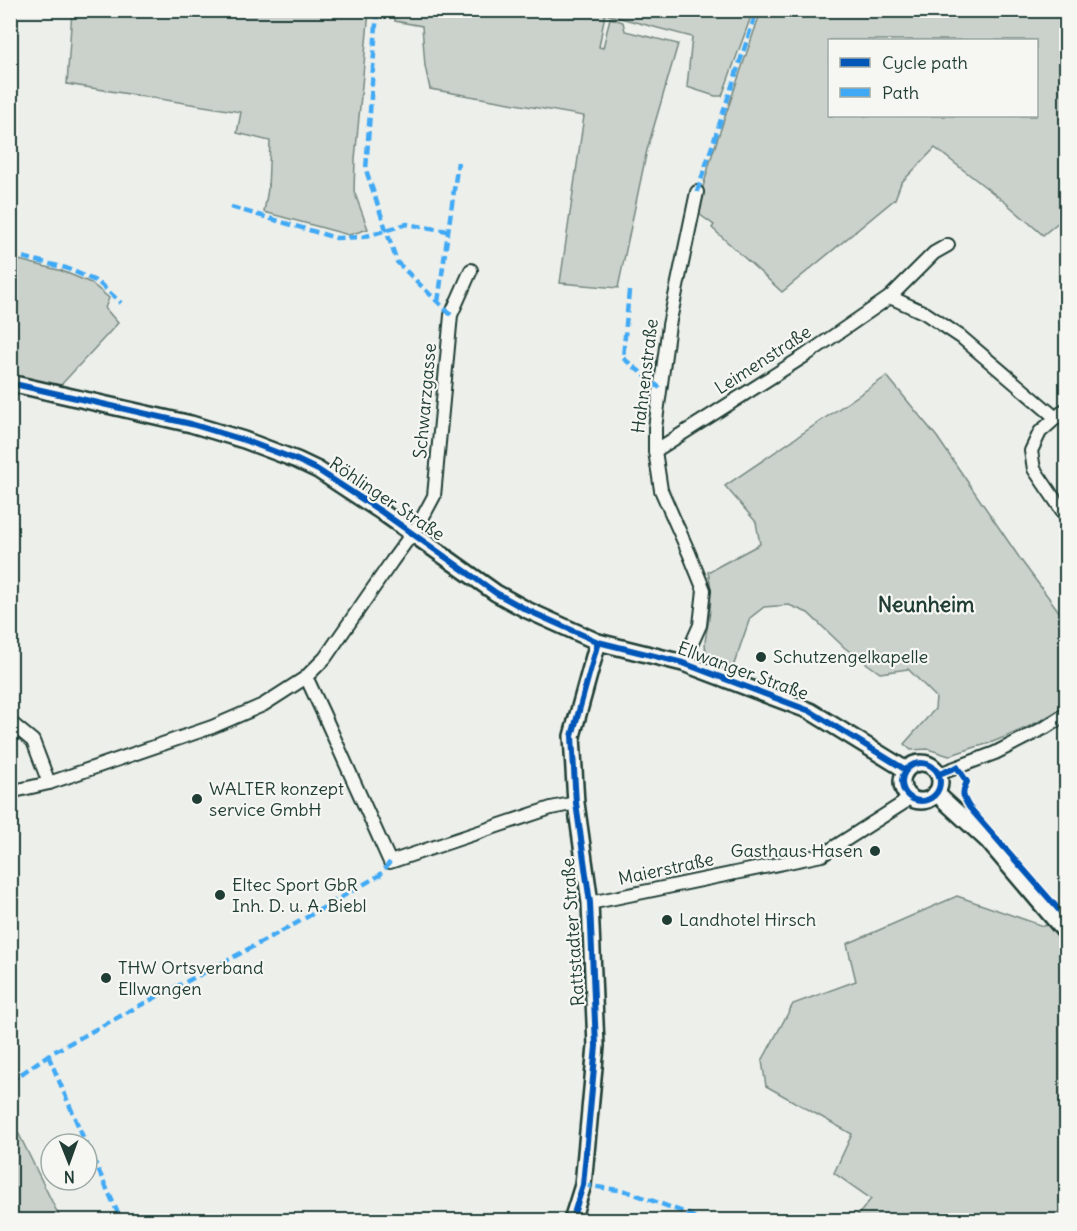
<svg xmlns="http://www.w3.org/2000/svg" width="1077" height="1231" font-family="Delius,sans-serif">
<rect width="100%" height="100%" fill="#edefea"/>
<filter id="ink" filterUnits="userSpaceOnUse"><feTurbulence type="fractalNoise" baseFrequency=".0167" numOctaves="2"/><feDisplacementMap in="SourceGraphic" scale="12" xChannelSelector="R" yChannelSelector="G"/><feConvolveMatrix kernelMatrix="1 2 1 2 8 2 1 2 1" color-interpolation-filters="sRGB"/></filter>
<g filter="url(#ink)">
<g fill="#cbd2cc" stroke="#758880" stroke-width="1.5" fill-rule="evenodd">
<polygon points="72,11 369,11 355,159 354,191 368,229 349,235 264,212 268,189 270,141 237,133 241,112 67,84"/>
<polygon points="394,11 394,10 753,11 722,96 715,96 687,87 692,37 605,14 599,47 603,48 610,18 623,22 625,31 678,44 647,150 618,288 560,283 584,116 430,89 425,66 422,26 395,21"/>
<path d="M761 11H1066V216L1043 235 1006 203 935 148 901 183 895 199 782 292 712 228 714 225 696 212 712 155ZM830 40H1036V116H830Z"/>
<polygon points="11,258 62,271 91,283 109,298 105,308 118,323 60,386 11,374"/>
<path d="M887 376 937 437 1023 563 1066 621V705C1043 721 1016 733 990 743 976 747 962 751 949 756L928 749 911 750 904 744 935 709 936 697 908 669 880 673 845 648 808 613 789 605 764 607 750 618 733 667 708 657C702 645 707 632 709 619 711 604 712 587 708 572L760 544 756 522 725 486Z"/>
<polygon points="957,896 1043,926 1048,925 1066,947 1066,1220 854,1220 871,1199 834,1173 852,1134 766,1086 762,1061 793,1004 856,981 847,944"/>
<polygon points="11,1118 61,1220 11,1220"/>
</g>
<g fill="none" stroke-linecap="round" stroke-linejoin="round">
<defs>
<g id="minor">
<polyline points="890,297 934,253 948,245"/>
<polyline points="1066,409 1040,432 1031,451 1034,469 1066,516"/>
<polyline points="655,451 806,355 890,297 925,313 961,337 1056,418"/>
<polyline points="683,663 700,625 704,590 689,553 661,490 655,451 655,428 669,325 697,192"/>
<polyline points="305,678 309,683 323,713 390,862 551,808 576,803"/>
<polyline points="10,722 33,741 49,783"/>
<polyline points="939,774 995,753 1046,727 1066,714"/>
<polyline points="10,792 49,783 212,727 263,705 305,678 325,658 392,561 419,524 434,496 451,315 471,270"/>
<polyline points="590,903 822,855 902,804 909,796"/>
</g>
<g id="tertiary">
<polyline points="10,383 191,424 244,440 297,460 318,470 382,512 496,593 527,610 598,642 683,663 810,711 906,770"/>
<circle cx="921" cy="782" r="19"/>
<polyline points="936,793 988,841 1066,933"/>
<polyline points="572,1220 583,1185 596,1046 590,903 576,803 572,736 598,642"/>
</g>
</defs>
<use href="#minor" stroke="#1f3d34" stroke-width="16"/>
<use href="#tertiary" stroke="#1f3d34" stroke-width="20"/>
<use href="#minor" stroke="#f6f6f2" stroke-width="12"/>
<use href="#tertiary" stroke="#f6f6f2" stroke-width="15"/>
<g stroke="#3fa9f5" stroke-width="4.5" stroke-dasharray="9 4.5" stroke-linecap="butt">
<polyline points="377,10 366,170 397,262 451,315"/>
<polyline points="697,192 757,10"/>
<polyline points="231,207 336,238 363,237 407,224 448,231"/>
<polyline points="10,254 66,268 98,282 121,303"/>
<polyline points="629,291 623,358 660,388"/>
<polyline points="438,302 458,162"/>
<polyline points="48,1055 86,1144"/>
<polyline points="10,1082 48,1055 137,1007 211,969 295,924 380,875 390,862"/>
<polyline points="87,1145 121,1220"/>
<polyline points="583,1185 626,1191 686,1213 700,1220"/>
</g>
<defs>
<g id="cycleway">
<polyline points="10,383 191,424 244,440 297,460 318,470 382,512 496,593 527,610 598,642 683,663 810,711 906,770"/>
<circle cx="921" cy="782" r="19"/>
<path d="M939 774 957 767 967 782C961 793 963 797 969 807L1066 918"/>
<polyline points="572,1220 583,1185 596,1046 590,903 576,803 572,736 598,642"/>
</g>
</defs>
<use href="#cycleway" stroke="#f6f6f2" stroke-width="10"/>
<use href="#cycleway" stroke="#0057b8" stroke-width="6"/>
</g>
</g>
<g fill="#1f3d34" stroke="#f6f6f2" stroke-width="2">
<circle cx="761" cy="657" r="6"/>
<circle cx="197" cy="799" r="6"/>
<circle cx="875" cy="851" r="6"/>
<circle cx="220" cy="895" r="6"/>
<circle cx="667" cy="920" r="6"/>
<circle cx="106" cy="978" r="6"/>
</g>
<g text-anchor="middle" stroke-width="4.5" stroke-linejoin="round" paint-order="stroke">
<g font-size="18" fill="#1f3d34" stroke="#f6f6f2">
<text transform="translate(763 360) rotate(-33)" y="6">Leimenstraße</text>
<text transform="translate(645 376) rotate(-83)" y="6">Hahnenstraße</text>
<text transform="translate(425 401) rotate(-85)" y="6">Schwarzgasse</text>
<text transform="translate(387 499) rotate(34)" y="6">Röhlinger Straße</text>
<text transform="translate(743 671) rotate(20)" y="6">Ellwanger Straße</text>
<text transform="translate(666 869) rotate(-12)" y="6">Maierstraße</text>
<text transform="translate(573 932) rotate(-94)" y="6">Rattstadter Straße</text>
</g>
<g font-size="18" fill="#1f3d34" stroke="#f6f6f2" text-anchor="start">
<text x="773" y="663">Schutzengelkapelle</text>
<text x="209" y="795">WALTER konzept<tspan x="209" dy="21">service GmbH</tspan></text>
<text x="863" y="857" text-anchor="end">Gasthaus Hasen</text>
<text x="232" y="891">Eltec Sport GbR<tspan x="232" dy="21">Inh. D. u. A. Biebl</tspan></text>
<text x="679" y="926">Landhotel Hirsch</text>
<text x="118" y="974">THW Ortsverband<tspan x="118" dy="21">Ellwangen</tspan></text>
</g>
<g font-size="21" font-weight="bold" fill="#1f3d34" stroke="#f6f6f2">
<text x="926" y="612">Neunheim</text>
</g>
</g>
<rect width="1077" height="1231" fill="none" stroke="#f6f6f2" stroke-width="36"/>
<rect x="18" y="18" width="1041" height="1195" fill="none" stroke="#1f3d34" stroke-width="2" filter="url(#ink)"/>
<rect x="828" y="39" width="210" height="78" fill="#f6f6f2" stroke="#a0aca6" stroke-width="1.5"/>
<rect x="840" y="58" width="30" height="9" fill="#0057b8" stroke="#a0aca6" stroke-width="1.5"/>
<text x="882" y="69" font-size="18" fill="#1f3d34">Cycle path</text>
<rect x="840" y="88" width="30" height="9" fill="#3fa9f5" stroke="#a0aca6" stroke-width="1.5"/>
<text x="882" y="99" font-size="18" fill="#1f3d34">Path</text>
<g transform="translate(69 1162) rotate(179)"><circle r="28" fill="#f6f6f2" stroke="#a0aca6" stroke-width="1.5"/>
<path d="M0-4.5L10 22L0 15L-10 22Z" fill="#1f3d34"/>
<text y="-9" font-size="16" font-weight="bold" text-anchor="middle" fill="#1f3d34">N</text>
</g>
</svg>
